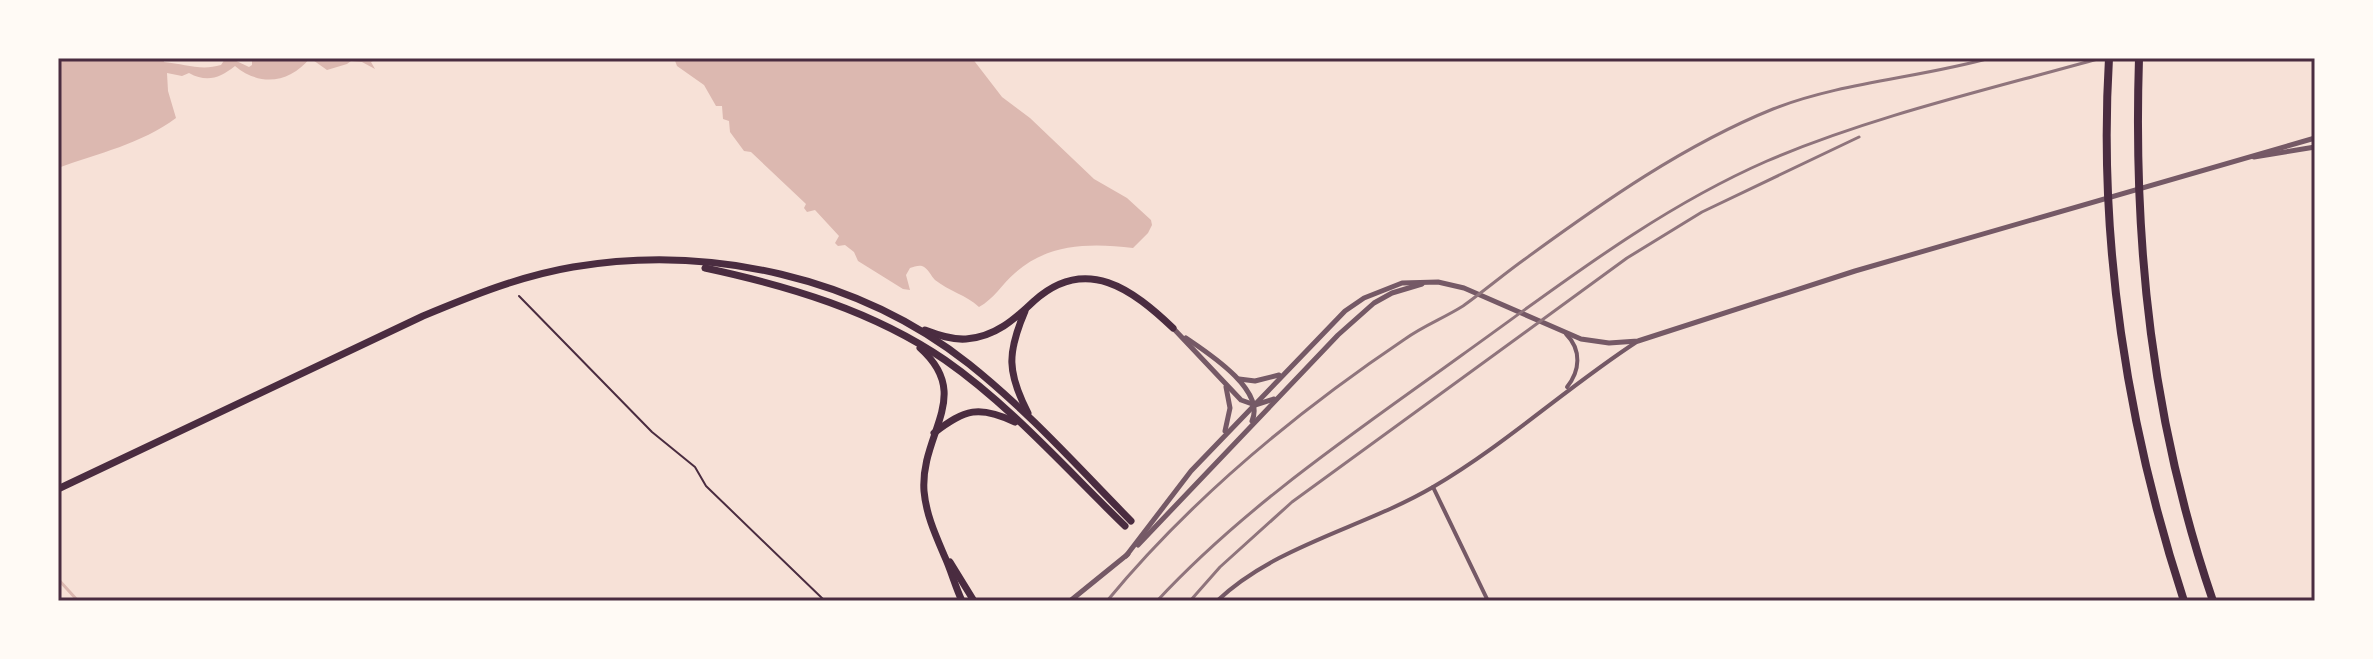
<svg xmlns="http://www.w3.org/2000/svg" width="2373" height="659" font-family="'Fira Sans Condensed',sans-serif">
<rect width="100%" height="100%" fill="#f7e1d7"/>
<g fill="#dcb8b0">
<path d="M58 58H163L164 62C185 64 201 71 221 65L225 59 230 58 249 67 252 65V58H379L371 62 375 69 362 62 351 61 347 64 327 70 310 58C290 83 260 87 235 66 220 78 207 83 189 73L182 76 167 73 168 91 176 118C141 144 99 153 58 168Z"/>
<path d="M674 58H972L1002 97 1030 118 1094 179 1127 198 1151 220 1152 225 1148 233 1133 248C1091 243 1048 243 1015 273 1002 284 994 299 979 307 966 295 949 291 935 280 931 276 928 268 922 266 918 265 914 267 910 268L906 275 910 290 903 289 858 261 854 252 845 245 838 246 835 243 839 236 815 210 807 212 804 208 806 204 751 152 744 151 730 132 729 121 723 119 722 106H716L704 85 677 66Z"/>
</g>
<g fill="none" stroke-linecap="round" stroke-linejoin="round">
<polyline stroke="#dcb8b0" stroke-width="3" points="58,579 78,601"/>
<polyline stroke="#4a2c40" stroke-width="2" points="519,296 652,432 695,467 706,486 825,601"/>
<g stroke="#755966" stroke-width="4">
<path d="M1566 334C1582 350 1580 371 1567 387"/>
<polyline points="1433,487 1488,601"/>
<path d="M1217 601C1276 545 1363 528 1433 487 1505 445 1567 387 1638 341"/>
</g>
<g stroke="#755966" stroke-width="5">
<polyline points="2254,157 2315,147"/>
<polyline points="1173,328 1241,400 1255,405 1274,399"/>
<path d="M1186 338C1208 353 1266 390 1252 421"/>
<polyline points="1239,379 1255,381 1279,375"/>
<polyline points="1225,431 1230,408 1226,387"/>
<polyline points="1138,545 1338,335 1374,303 1392,293 1422,284"/>
<polyline points="1126,556 1191,471 1345,311 1364,298 1402,283 1438,282 1464,288 1581,339 1609,343 1638,341 1855,271 2315,138"/>
<polyline points="1070,601 1128,554"/>
</g>
<g stroke="#4a2c40" stroke-width="7">
<path d="M705 268C789 286 873 311 945 360 1011 406 1067 470 1125 526"/>
<path d="M1025 311C1007 353 1007 372 1028 413"/>
<path d="M925 330C938 335 952 340 966 339 995 337 1015 319 1034 301 1086 254 1133 290 1173 328"/>
<path d="M920 348C974 396 920 433 924 491 926 514 935 534 944 555 951 570 955 586 962 601"/>
<path d="M934 433C965 409 979 405 1015 422"/>
<path d="M58 489 423 316C471 296 520 276 573 267 710 244 859 277 969 364 1028 411 1078 467 1131 521"/>
<polyline points="950,562 974,601"/>
</g>
<g stroke="#4a2c40" stroke-width="8">
<path d="M2109 58C2098 241 2127 427 2184 601"/>
<path d="M2139 58C2133 245 2152 423 2213 601"/>
</g>
<g stroke="#8f747c" stroke-width="3">
<path d="M1107 601C1192 498 1295 413 1405 339 1423 326 1444 318 1463 306 1484 291 1504 274 1525 259 1603 202 1684 145 1773 109 1842 82 1919 78 1990 58"/>
<path d="M1157 601C1246 505 1357 431 1462 355 1560 285 1655 210 1767 161 1872 116 1991 89 2101 58"/>
<polyline points="1190,601 1220,567 1292,502 1627,258 1702,212 1859,137"/>
</g>
</g>
<rect width="2373" height="659" fill="none" stroke="#fffaf5" stroke-width="120"/>
<rect x="60" y="60" width="2253" height="539" fill="none" stroke="#4a2c40" stroke-width="3"/>
</svg>
